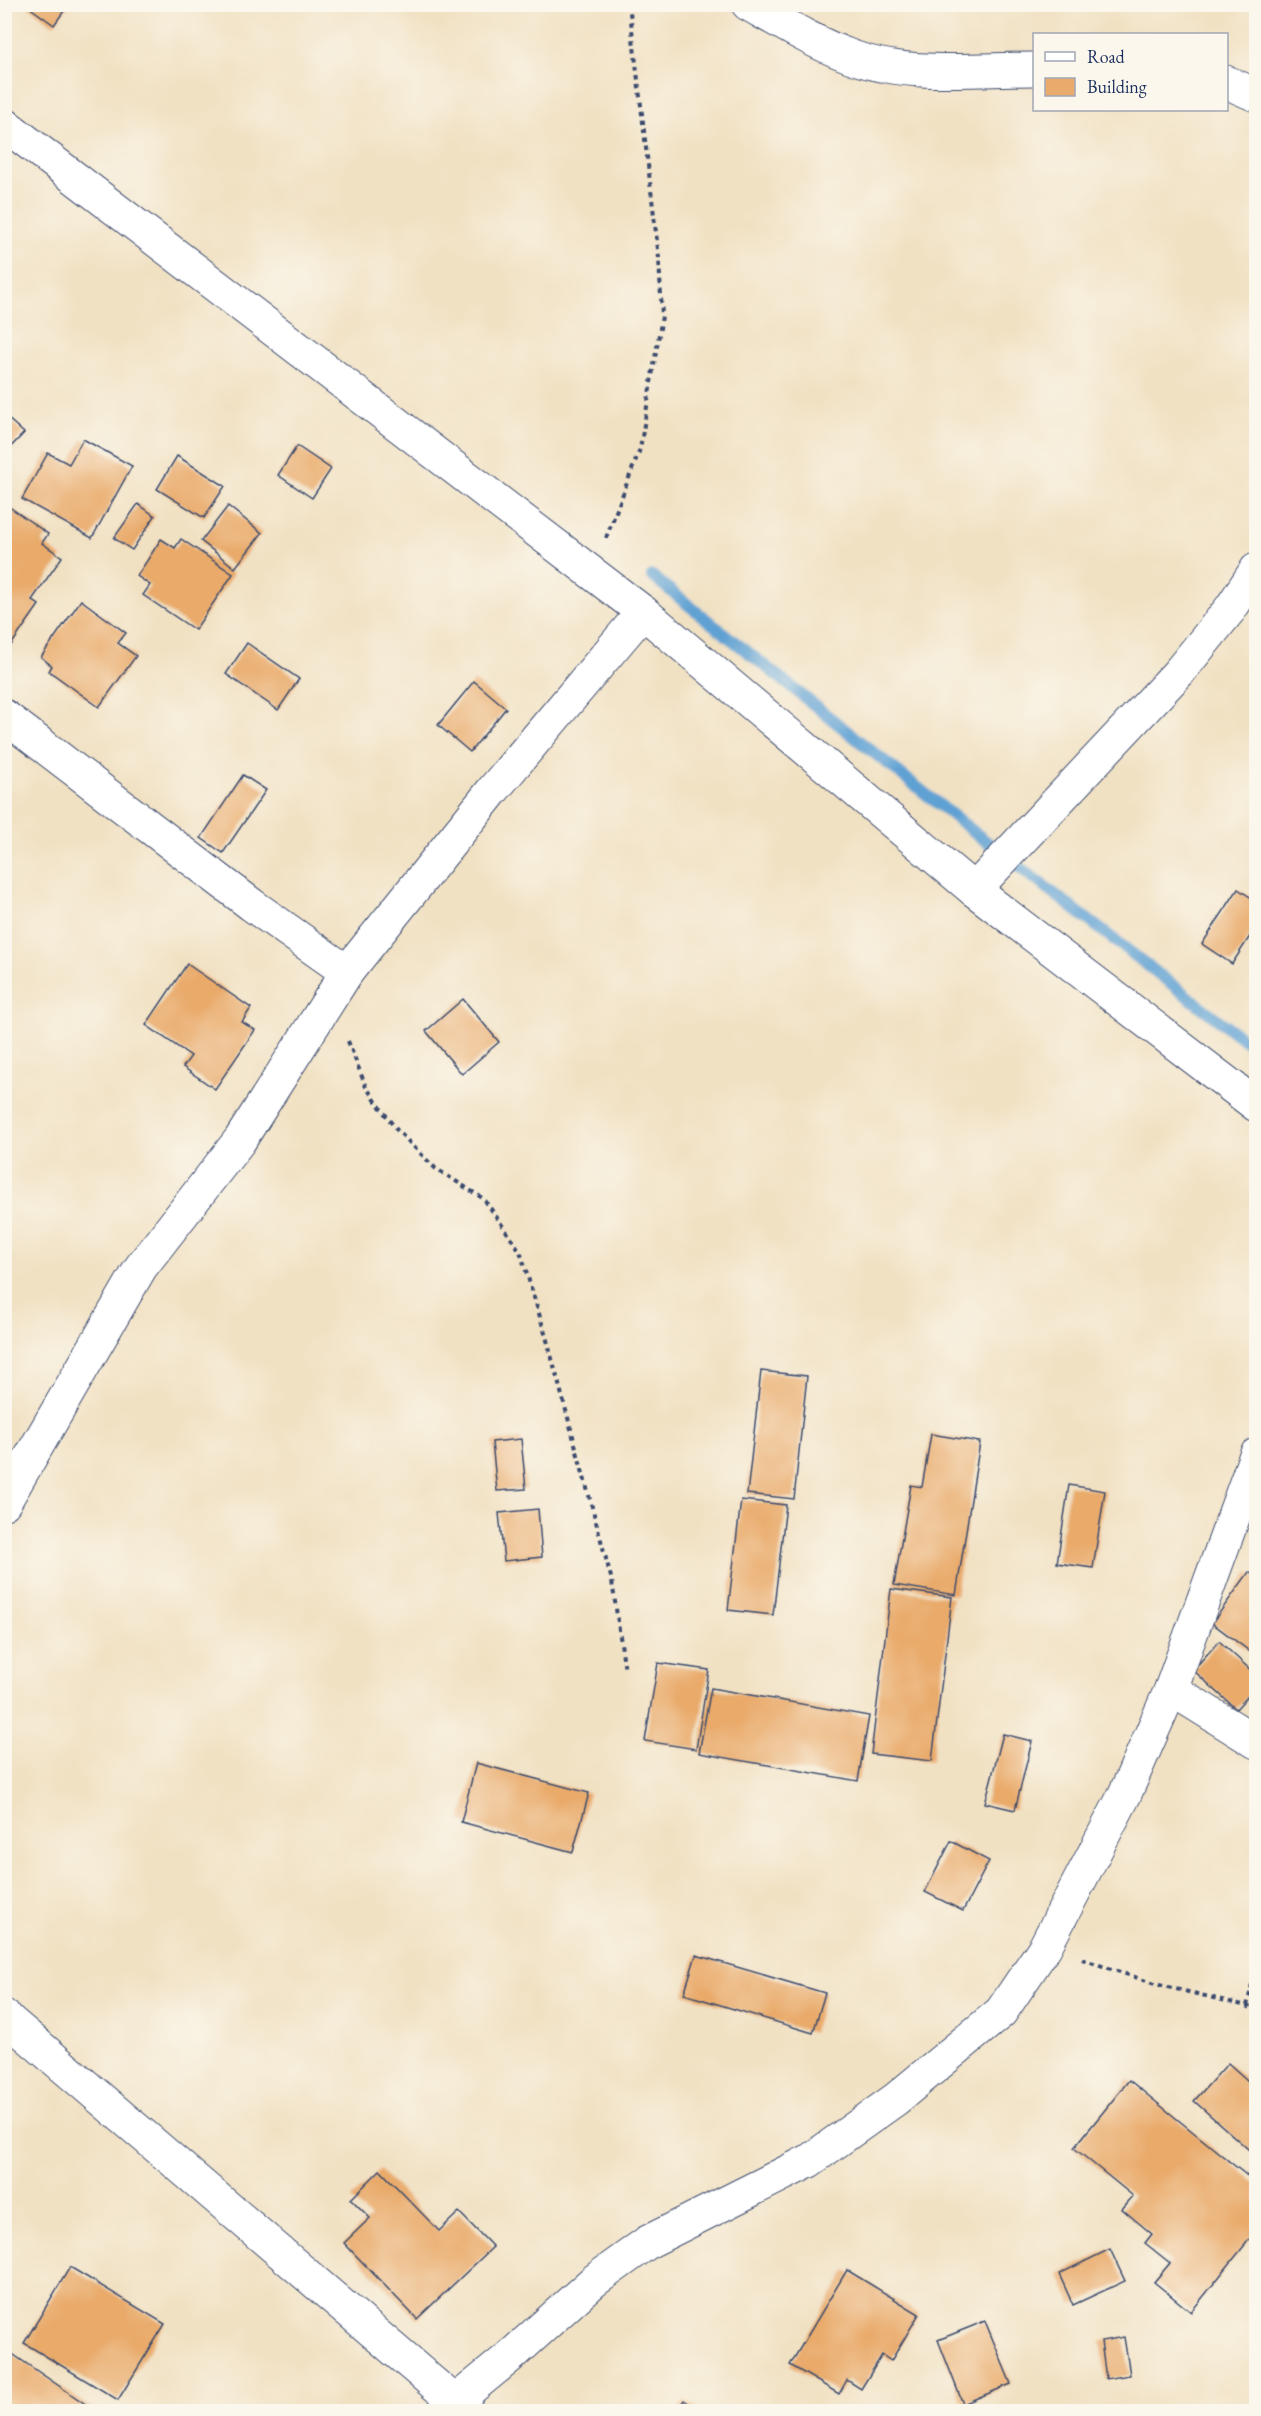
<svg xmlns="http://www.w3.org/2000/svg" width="1261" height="2416" font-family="'EB Garamond',serif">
<rect width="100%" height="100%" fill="#fbf7ec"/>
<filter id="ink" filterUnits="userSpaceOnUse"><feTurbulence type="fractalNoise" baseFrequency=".0167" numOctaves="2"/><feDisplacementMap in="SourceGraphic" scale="12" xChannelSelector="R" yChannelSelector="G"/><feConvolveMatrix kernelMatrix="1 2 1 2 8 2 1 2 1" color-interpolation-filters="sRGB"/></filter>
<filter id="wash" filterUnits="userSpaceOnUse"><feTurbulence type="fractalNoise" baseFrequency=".008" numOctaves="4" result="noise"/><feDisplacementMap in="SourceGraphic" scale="24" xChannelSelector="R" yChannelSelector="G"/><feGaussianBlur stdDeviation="1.35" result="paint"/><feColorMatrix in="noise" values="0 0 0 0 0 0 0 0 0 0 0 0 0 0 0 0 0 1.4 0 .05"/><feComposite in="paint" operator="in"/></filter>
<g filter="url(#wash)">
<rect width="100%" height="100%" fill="#f1e1c3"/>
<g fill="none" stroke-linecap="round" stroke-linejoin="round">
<polyline stroke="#5fa1d3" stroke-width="12" points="652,576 961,822 1256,1049"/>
</g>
<g id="blocks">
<g fill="#e9aa6b">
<polygon points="25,4 69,4 54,25"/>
<polygon points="4,415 24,433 4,454"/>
<polygon points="83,439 132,466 92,538 22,499 48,453 69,464"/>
<polygon points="297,446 331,469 312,498 278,475"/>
<polygon points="177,456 225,486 204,518 157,489"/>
<polygon points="138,504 155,516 132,550 114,538"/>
<polygon points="8,506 48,534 42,543 62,557 32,600 39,605 4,655 4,511"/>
<polygon points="228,506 262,533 235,568 201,541"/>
<polygon points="161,539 175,548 181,539 233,574 195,630 143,595 150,585 137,576"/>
<polygon points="81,600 126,633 118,643 136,656 99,707 49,671 52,666 41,657"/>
<polygon points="247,643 299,679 278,710 226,674"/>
<polygon points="474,681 506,708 470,752 438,725"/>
<polygon points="243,775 266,790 223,853 201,838"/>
<polygon points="1238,889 1256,901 1256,927 1232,964 1202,944"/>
<polygon points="187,964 251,1008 242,1022 255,1030 215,1089 183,1067 191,1056 146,1025"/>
<polygon points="463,999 499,1042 462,1074 426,1031"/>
<polygon points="761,1371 807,1376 794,1499 747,1494"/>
<polygon points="931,1434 980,1442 956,1595 894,1585 911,1485 922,1487"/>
<polygon points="521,1439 526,1489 497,1491 492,1442"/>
<polygon points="1069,1485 1105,1491 1093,1568 1057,1563"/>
<polygon points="741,1500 786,1505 773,1615 728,1610"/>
<polygon points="538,1509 542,1557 504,1561 499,1513"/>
<polygon points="1249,1572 1256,1578 1256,1656 1212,1623"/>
<polygon points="891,1589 952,1597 932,1761 871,1754"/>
<polygon points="1219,1641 1256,1675 1256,1687 1236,1709 1193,1670"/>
<polygon points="658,1663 709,1670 696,1749 645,1741"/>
<polygon points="711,1688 869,1716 858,1781 699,1753"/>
<polygon points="1003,1734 1032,1741 1015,1810 985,1803"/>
<polygon points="476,1763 589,1793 573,1852 461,1822"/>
<polygon points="951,1841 989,1861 963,1911 925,1892"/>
<polygon points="696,1955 825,1993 813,2033 684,1994"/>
<polygon points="1228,2063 1256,2088 1256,2156 1194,2101"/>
<polygon points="1129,2080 1256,2183 1256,2231 1191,2312 1154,2282 1170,2263 1145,2243 1152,2234 1122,2209 1133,2196 1074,2148"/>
<polygon points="380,2170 439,2231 459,2212 493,2247 417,2319 344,2243 370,2218 351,2199"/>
<polygon points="1110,2249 1125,2281 1073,2305 1059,2274"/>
<polygon points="70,2267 165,2324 118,2400 24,2343"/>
<polygon points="847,2270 919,2314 891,2361 882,2355 861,2389 847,2380 839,2394 790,2365"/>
<polygon points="985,2321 1011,2384 963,2404 938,2340"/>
<polygon points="1124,2337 1130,2375 1106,2379 1101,2341"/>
<polygon points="11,2353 97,2412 4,2412 4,2363"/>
<polygon points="684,2400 701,2412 676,2412"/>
</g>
</g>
</g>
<g filter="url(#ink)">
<use href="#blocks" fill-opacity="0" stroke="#3b4a6d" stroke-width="1.5"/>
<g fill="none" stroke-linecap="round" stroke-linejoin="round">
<defs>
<g id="minor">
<path d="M748 4C780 22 813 42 847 55 904 78 974 69 1034 69"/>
<polyline points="1226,82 1256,95"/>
<polyline points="4,716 252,905 347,972"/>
<polyline points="974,890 1179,672 1231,608 1256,570"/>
<polyline points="4,1503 141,1267 240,1140 347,972 493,790 643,612"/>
<polyline points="1171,1689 1256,1742"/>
<polyline points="4,2016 467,2412"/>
<polyline points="457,2400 513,2354 594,2281 648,2242 809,2161 896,2099 1001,2012 1045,1947 1124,1796 1171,1689 1256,1455"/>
</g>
<polyline id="secondary" points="4,124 643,612 974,890 1256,1105"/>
</defs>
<use href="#minor" stroke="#3b4a6d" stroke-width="35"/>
<use href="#secondary" stroke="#3b4a6d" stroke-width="35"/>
<g stroke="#3b4a6d" stroke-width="4" stroke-dasharray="4.5 4.5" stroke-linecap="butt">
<polyline points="606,538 640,449 662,316 659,258 629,4"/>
<polyline points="348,1041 366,1087 395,1128 435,1168 484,1199 520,1251 547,1340 612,1581 625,1671"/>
<polyline points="1082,1959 1155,1984 1247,2006 1256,2011"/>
<polyline points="1247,2006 1256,1967"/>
</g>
<use href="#minor" stroke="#fff" stroke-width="33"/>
<use href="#secondary" stroke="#fff" stroke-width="33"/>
</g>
</g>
<rect width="1261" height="2416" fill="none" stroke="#fbf7ec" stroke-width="24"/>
<rect x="1033" y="33" width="195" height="78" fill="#fbf7ec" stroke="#a1a7b3" stroke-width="1.5"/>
<rect x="1045" y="52" width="30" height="9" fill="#ffffff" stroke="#a1a7b3" stroke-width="1.5"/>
<text x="1087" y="63" font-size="18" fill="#1b2f5e">Road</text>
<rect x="1045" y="78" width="30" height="18" fill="#e9aa6b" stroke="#a1a7b3" stroke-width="1.5"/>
<text x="1087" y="93" font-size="18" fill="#1b2f5e">Building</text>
</svg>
